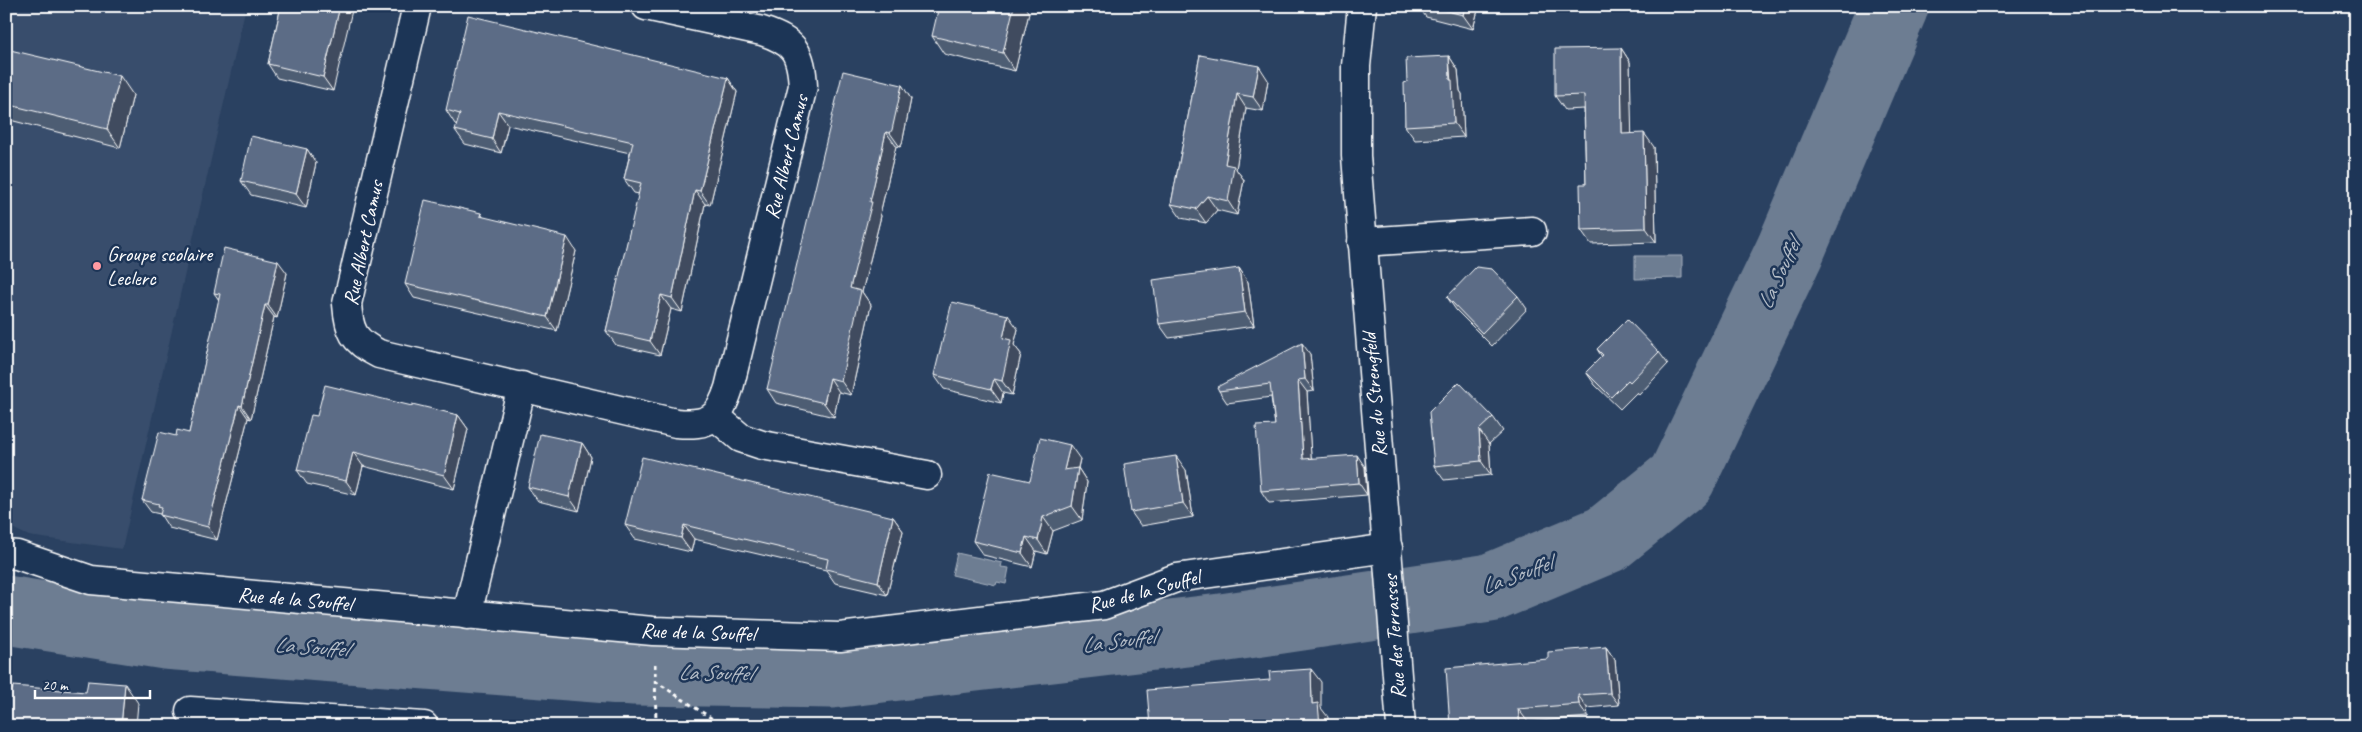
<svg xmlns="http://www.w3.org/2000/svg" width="2362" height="732" font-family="Caveat,sans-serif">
<rect width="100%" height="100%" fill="#2a4161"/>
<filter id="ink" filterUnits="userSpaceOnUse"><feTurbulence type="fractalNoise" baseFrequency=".02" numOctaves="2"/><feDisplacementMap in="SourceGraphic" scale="10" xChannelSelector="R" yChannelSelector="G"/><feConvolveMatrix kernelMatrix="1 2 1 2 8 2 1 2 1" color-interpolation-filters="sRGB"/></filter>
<g filter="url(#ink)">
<polygon fill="#394e6c" points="6,6 246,6 122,549 29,536 6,525"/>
<g fill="#6d7d92" stroke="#a7b1be">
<polygon points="1682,256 1682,278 1635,279 1635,256"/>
<polygon points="957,553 1002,563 1001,567 1009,568 1006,584 997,582 996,585 952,575"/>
</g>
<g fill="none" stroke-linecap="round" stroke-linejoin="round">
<polyline stroke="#6d7d92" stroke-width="69" points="6,610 165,635 635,671 831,674 1221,628 1490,588 1607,539 1681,479 1790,251 1894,6"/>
<defs>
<g id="street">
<path d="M417 6 347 304C349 331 353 341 379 354L676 423C709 426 719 419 729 388L803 86C801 52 795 42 762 31L646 6"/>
<polyline points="1362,6 1356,66 1356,156 1401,726"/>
<polyline points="1362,242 1532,231"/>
<polyline points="715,416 741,438 762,445 927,475"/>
<polyline points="6,554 17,555 91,580 653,631 840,637 1104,605 1176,578 1388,548"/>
<polyline points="467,615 522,386"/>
<polyline points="190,711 424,726"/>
</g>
</defs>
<use href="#street" stroke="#fff" stroke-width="31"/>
<g stroke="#fff" stroke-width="3" stroke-dasharray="4 4" stroke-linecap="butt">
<polyline points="655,664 656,726"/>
<polyline points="655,681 723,726"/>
</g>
<use href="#street" stroke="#1d3557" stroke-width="28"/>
</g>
<g fill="#4e5d73" stroke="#fff">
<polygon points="281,6 333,91 277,78 268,64"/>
<polygon points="1418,6 1479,6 1473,29 1426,17"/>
<polygon points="1029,13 1015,71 944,54 932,36"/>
<polygon points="1621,48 1630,62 1631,134 1654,147 1656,242 1591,244 1581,230 1586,184 1584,109 1565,110 1555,96"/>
<polygon points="6,49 133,95 120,148 6,119"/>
<polygon points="1200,55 1268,80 1263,111 1246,108 1236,169 1244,180 1237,215 1217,210 1206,223 1181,218 1171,204"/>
<polygon points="1449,56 1458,70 1460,91 1462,94 1464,137 1415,140 1405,126 1407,82"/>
<polygon points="728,78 737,92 710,205 705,204 682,312 671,309 660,355 616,345 606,331 639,194 634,193 624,179 630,153 508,125 501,153 465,144 455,130 457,125 455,124 446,110"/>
<polygon points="902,85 911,99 902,144 900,147 896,146 880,214 881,216 862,292 871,305 851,395 839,392 834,417 776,403 767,389"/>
<polygon points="307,149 316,163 306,208 251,195 241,181"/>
<polygon points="481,213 483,217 576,251 557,331 414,298 405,284"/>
<polygon points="1239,268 1248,282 1254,326 1169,338 1159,324"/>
<polygon points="287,273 277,318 274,317 251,419 248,418 217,540 169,528 160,514 151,512 142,500 176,436 189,433 219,300 214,293"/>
<polygon points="1518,296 1527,309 1492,346 1456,310 1447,297"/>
<polygon points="1018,329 1014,345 1021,354 1012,395 1003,393 1001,403 944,389 934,375"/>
<polygon points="1597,349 1659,352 1668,364 1639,395 1637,392 1620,409 1595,385 1586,372 1602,357"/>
<polygon points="1310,354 1314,391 1307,392 1311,458 1365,467 1367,495 1269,503 1261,491 1275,425 1271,397 1227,403 1219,391"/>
<polygon points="412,406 458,415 468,429 454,489 363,466 356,495 307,484 297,470 317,416"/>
<polygon points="1493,417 1503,431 1489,444 1491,475 1444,480 1434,466"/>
<polygon points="582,443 591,457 579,511 538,501 528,487"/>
<polygon points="1080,459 1078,468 1087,482 1082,520 1053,531 1047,554 1036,551 1032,567 983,555 973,541 1030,481"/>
<polygon points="1186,470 1193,517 1141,526 1131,512"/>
<polygon points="893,517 903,531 887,595 835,583 826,570 694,539 691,552 635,539 625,525"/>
<polygon points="1606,647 1615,660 1619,705 1587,708 1588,717 1528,722 1528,726 1450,726 1548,659"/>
</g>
<g fill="#404c5e" stroke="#fff">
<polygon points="340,6 353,6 333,91 323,77"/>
<polygon points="1013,6 1024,6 1029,13 1015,71 1003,53"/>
<polygon points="1465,6 1479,6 1473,29 1463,15"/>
<polygon points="1621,48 1630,62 1632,148 1622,134"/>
<polygon points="1449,56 1458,70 1460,91 1462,94 1464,137 1454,123"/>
<polygon points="1259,66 1268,80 1263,111 1253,97"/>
<polygon points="120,76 133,95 120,148 107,129"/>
<polygon points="728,78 737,92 710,205 700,191"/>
<polygon points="902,85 911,99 902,144 900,147 890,133"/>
<polygon points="1237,94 1246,108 1236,169 1244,180 1237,215 1228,201 1225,164"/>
<polygon points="498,111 508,125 501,153 492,139"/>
<polygon points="886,132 896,146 880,214 881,216 862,292 871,305 851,395 841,381 850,288"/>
<polygon points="1644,133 1654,147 1656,242 1646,228"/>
<polygon points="307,149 316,163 306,208 296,194"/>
<polygon points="695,190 705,204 682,312 672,298"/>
<polygon points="1207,196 1217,210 1206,223 1196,209"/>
<polygon points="567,237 576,251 557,331 547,317"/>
<polygon points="278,261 287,273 277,318 268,305"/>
<polygon points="1239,268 1248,282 1254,326 1245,312"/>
<polygon points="661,295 671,309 660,355 650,341"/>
<polygon points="265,305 274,317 251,419 242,406"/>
<polygon points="1008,315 1018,329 1014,345 1021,354 1012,395 1002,381 1003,338"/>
<polygon points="1302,343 1310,354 1314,391 1305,379"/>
<polygon points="830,378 839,392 834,417 824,403"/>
<polygon points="994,379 1003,393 1001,403 991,389"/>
<polygon points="1298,380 1307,392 1312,471 1303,459"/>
<polygon points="239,405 248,418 217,540 208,527"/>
<polygon points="458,415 468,429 454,489 444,475"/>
<polygon points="1479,430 1489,444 1491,475 1481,461"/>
<polygon points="582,443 591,457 579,511 569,497"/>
<polygon points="1070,445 1080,459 1074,484 1064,470"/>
<polygon points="353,452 363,466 356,495 346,481"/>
<polygon points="1357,455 1365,467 1367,495 1359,483"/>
<polygon points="1176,456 1186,470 1193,517 1183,503"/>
<polygon points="1078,468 1087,482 1082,520 1072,506"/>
<polygon points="893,517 903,531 887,595 878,582"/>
<polygon points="1043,517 1053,531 1047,554 1038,540"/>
<polygon points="684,525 694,539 691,552 681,538"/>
<polygon points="1026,537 1036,551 1032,567 1022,553"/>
<polygon points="1606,647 1615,660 1619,705 1610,693"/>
<polygon points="1311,669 1321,682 1321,708 1328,717 1328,726 1320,726 1312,704"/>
<polygon points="125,684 138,703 136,726 121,726"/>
<polygon points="1578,695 1587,708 1588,717 1579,704"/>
<polygon points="1518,709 1528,722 1528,726 1520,725"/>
</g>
<g fill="#5b6c86" stroke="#fff">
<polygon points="281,6 340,6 323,77 268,64"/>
<polygon points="939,6 1014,6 1003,53 932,36"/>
<polygon points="1427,6 1465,6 1463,15"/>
<polygon points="468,15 728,78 700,191 695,190 672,298 661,295 650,341 606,331 641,183 624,179 633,142 498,111 492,139 455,130 460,114 446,110"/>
<polygon points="1621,48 1622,134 1644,133 1646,228 1581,230 1580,184 1586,184 1584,95 1555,96 1555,49"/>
<polygon points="6,49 120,76 107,129 6,104"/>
<polygon points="1200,55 1259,66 1253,97 1237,94 1225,164 1234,166 1228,201 1207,196 1196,209 1171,204"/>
<polygon points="1449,56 1450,80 1452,80 1454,123 1405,126 1404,83 1407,82 1406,58"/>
<polygon points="843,71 902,85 892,130 890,133 886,132 870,202 872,202 850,288 861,291 841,381 830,378 824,403 767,389"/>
<polygon points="251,136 307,149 296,194 241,181"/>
<polygon points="425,200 481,213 480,216 567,237 547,317 405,284"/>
<polygon points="224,248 278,261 268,305 265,305 242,406 239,405 208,527 160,515 162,507 158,506 159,504 142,500 159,432 176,436 177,430 189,433 220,294 214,293"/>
<polygon points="1476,267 1492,269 1518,296 1482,333 1447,297"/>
<polygon points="1239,268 1245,312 1159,324 1153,280"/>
<polygon points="952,302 1008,315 1003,338 1011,340 1002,381 994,379 991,389 934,375"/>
<polygon points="1627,319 1659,352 1630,382 1628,380 1611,397 1586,372 1603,355 1597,349"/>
<polygon points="1302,343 1305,379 1298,380 1303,459 1357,455 1359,483 1261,491 1256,426 1275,425 1270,384 1219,391 1217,387"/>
<polygon points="1459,382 1493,417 1479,430 1481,461 1434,466 1429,412"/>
<polygon points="325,385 412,406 412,404 458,415 444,475 353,452 346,481 297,470 311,415 317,416"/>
<polygon points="540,434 582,443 569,497 528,487"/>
<polygon points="1040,438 1070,445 1064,470 1078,468 1072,506 1043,517 1038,540 1026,537 1022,553 973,541 990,472 1030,481"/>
<polygon points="1176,456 1183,503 1131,512 1124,464"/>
<polygon points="642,457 893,517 878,582 826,569 828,559 684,525 681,538 625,525"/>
<polygon points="1606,647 1610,693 1578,695 1579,704 1518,709 1520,725 1450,726 1446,668 1548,659 1548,652"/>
<polygon points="1311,669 1312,704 1318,703 1320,726 1150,726 1147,690 1270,680 1269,672"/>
<polygon points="88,681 125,684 121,726 6,726 6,690 12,690 13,686 86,692"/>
<polygon points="186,723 231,726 185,726"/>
</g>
</g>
<circle fill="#ff9aa2" stroke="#1d3557" stroke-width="2" cx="97" cy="266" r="5"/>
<g text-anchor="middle" stroke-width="5" stroke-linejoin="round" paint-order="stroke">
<g font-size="21" fill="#fff" stroke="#1d3557">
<text transform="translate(786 157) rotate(-76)" y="7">Rue Albert Camus</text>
<text transform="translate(363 243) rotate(-78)" y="7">Rue Albert Camus</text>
<text transform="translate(1374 395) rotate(-95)" y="7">Rue du Strengfeld</text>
<text transform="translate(1144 591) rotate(-15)" y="7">Rue de la Souffel</text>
<text transform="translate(295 599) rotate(5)" y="7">Rue de la Souffel</text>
<text transform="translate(698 632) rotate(2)" y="7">Rue de la Souffel</text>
<text transform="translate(1394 637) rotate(-94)" y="7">Rue des Terrasses</text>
</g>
<g font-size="21" fill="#fff" stroke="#1d3557" text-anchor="start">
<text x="107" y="261">Groupe scolaire<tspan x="107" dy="24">Leclerc</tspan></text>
</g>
<g font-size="22" font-style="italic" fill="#b6bec8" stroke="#1d3557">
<text transform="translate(1778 274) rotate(-65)" y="8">La Souffel</text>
<text transform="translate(1516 574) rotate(-20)" y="8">La Souffel</text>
<text transform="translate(1118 640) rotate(-7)" y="8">La Souffel</text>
<text transform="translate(311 646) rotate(4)" y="8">La Souffel</text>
<text transform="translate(715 672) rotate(1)" y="8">La Souffel</text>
</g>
</g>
<rect width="2362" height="732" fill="none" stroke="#1d3557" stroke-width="25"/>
<rect x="12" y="12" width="2337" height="707" fill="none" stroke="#fff" stroke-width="2" filter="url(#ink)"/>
<path d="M35 690v8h115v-8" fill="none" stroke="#ffffff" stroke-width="2.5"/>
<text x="42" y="690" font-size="15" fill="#ffffff" stroke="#1d3557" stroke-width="4" paint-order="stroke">20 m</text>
</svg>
